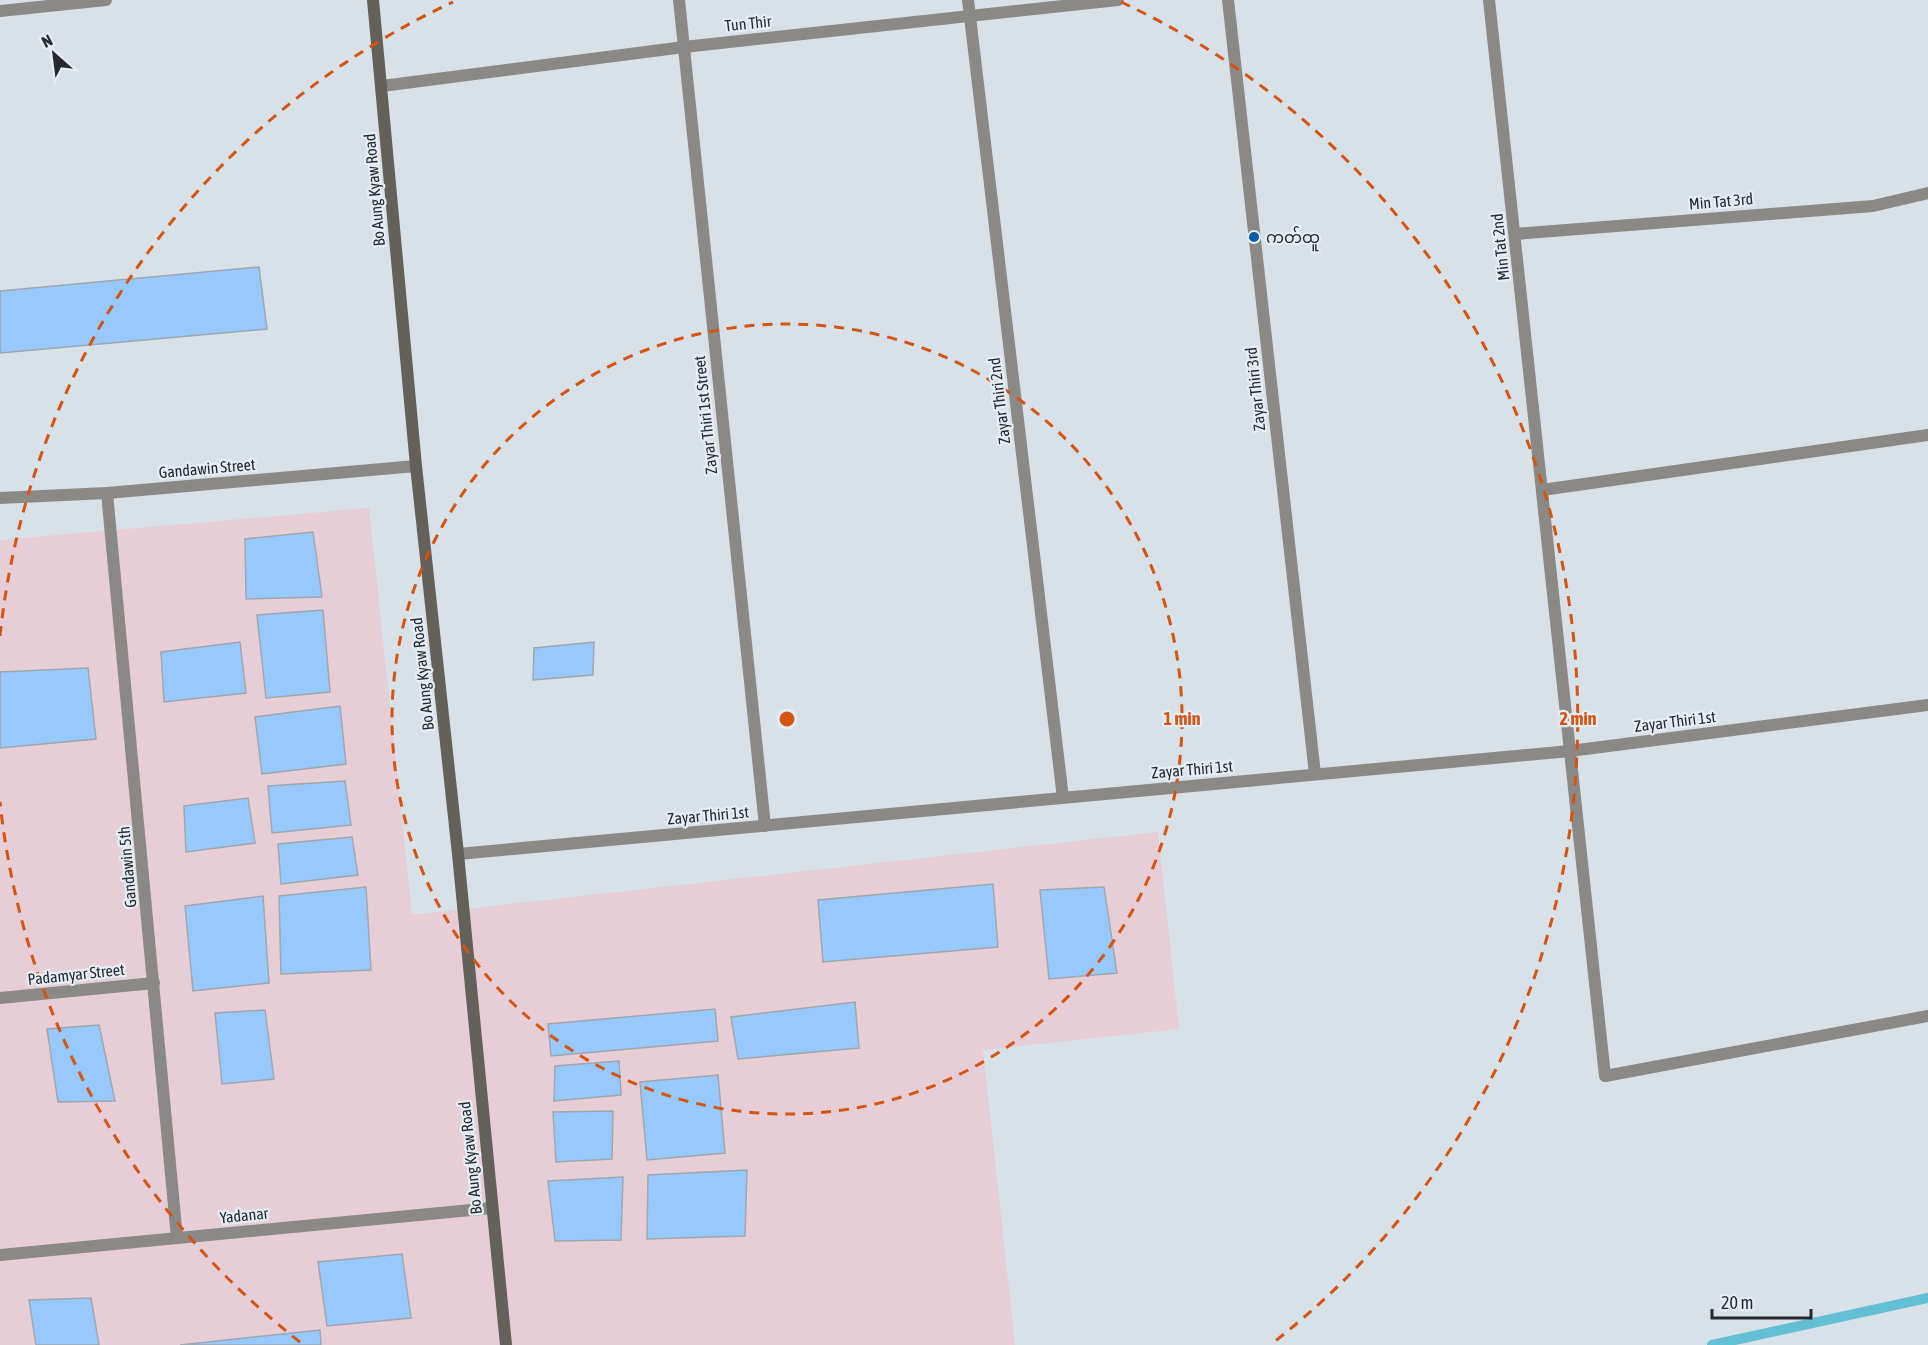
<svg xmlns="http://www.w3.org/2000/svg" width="1928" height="1345" font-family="'Asap Condensed','Noto Sans Myanmar',sans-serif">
<rect width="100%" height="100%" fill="#d8e0e8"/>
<polygon fill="#e6cdd6" points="369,508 412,915 1158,832 1179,1029 983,1050 1015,1345 0,1345 0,540"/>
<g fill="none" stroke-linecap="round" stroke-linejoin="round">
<polyline stroke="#63c0d4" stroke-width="10" points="1712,1345 1928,1298"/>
</g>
<g fill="#97c9ff" stroke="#9fa7af" stroke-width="1.5">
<polygon points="259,267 267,329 0,353 0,291"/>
<polygon points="313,532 322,597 246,599 245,539"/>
<polygon points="323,610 330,692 266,698 257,615"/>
<polygon points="240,642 246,693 164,702 161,652"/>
<polygon points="594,642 593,675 533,680 534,648"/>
<polygon points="88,668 96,739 0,748 0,672"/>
<polygon points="340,706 346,764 262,774 255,717"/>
<polygon points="345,781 351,825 272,833 268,786"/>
<polygon points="248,798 255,843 186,852 184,806"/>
<polygon points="352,837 358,875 281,884 278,844"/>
<polygon points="993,884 998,947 823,962 818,900"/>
<polygon points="366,887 371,970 281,974 279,896"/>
<polygon points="1104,887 1117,973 1049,979 1040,890"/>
<polygon points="263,896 269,983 193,991 185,906"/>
<polygon points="855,1002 859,1048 738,1059 731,1017"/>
<polygon points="715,1009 718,1041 551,1056 548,1024"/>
<polygon points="265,1010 274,1079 222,1084 215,1013"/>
<polygon points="99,1025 115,1101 58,1102 47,1029"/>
<polygon points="619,1061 621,1095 554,1101 555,1066"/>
<polygon points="718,1075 725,1153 647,1160 640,1082"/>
<polygon points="613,1111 612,1159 556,1162 553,1112"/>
<polygon points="747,1170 745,1236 647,1239 648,1175"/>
<polygon points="623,1177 621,1240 555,1241 548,1181"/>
<polygon points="402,1254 411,1318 327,1326 318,1262"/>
<polygon points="91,1298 99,1345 36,1345 29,1300"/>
<polygon points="320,1330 321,1345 180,1345"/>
</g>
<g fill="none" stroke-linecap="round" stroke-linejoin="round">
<g stroke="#8b8985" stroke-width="12">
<polyline points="679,0 765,826"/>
<polyline points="968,0 1063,798"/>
<polyline points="1228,0 1315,774"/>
<polyline points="1489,0 1605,1076 1928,1016"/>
<polyline points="0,11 106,0"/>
<polyline points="382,86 684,47 1118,0"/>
<polyline points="1515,234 1873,206 1928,193"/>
<polyline points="1542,490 1928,435"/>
<polyline points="107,493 177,1238"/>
<polyline points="0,498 107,493 416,466"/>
<polyline points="458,854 1570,751 1928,705"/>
<polyline points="0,998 154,983"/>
<polyline points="0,1255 492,1208"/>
</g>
<polyline stroke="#64605a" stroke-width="12" points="373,0 416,466 458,854 506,1345"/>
</g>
<g fill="none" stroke="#d5540f" stroke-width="3" stroke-dasharray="10 8">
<circle cx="787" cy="719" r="395"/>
<path d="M300 1342A791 791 0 0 1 0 802M0 636A791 791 0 0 1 453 2M1121 2A791 791 0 0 1 1274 1342"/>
</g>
<circle fill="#055caa" stroke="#e5edf6" stroke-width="2" cx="1254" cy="237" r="6"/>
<g text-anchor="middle" stroke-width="4.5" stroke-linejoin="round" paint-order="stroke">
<g font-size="16" fill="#26292d" stroke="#e5edf6">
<text transform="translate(748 23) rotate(-6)" y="6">Tun Thir</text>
<text transform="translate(374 190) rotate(-95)" y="6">Bo Aung Kyaw Road</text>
<text transform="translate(1721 201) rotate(-5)" y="6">Min Tat 3rd</text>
<text transform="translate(1500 247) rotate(-96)" y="6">Min Tat 2nd</text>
<text transform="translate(1255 389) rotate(-96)" y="6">Zayar Thiri 3rd</text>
<text transform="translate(999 401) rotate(-97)" y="6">Zayar Thiri 2nd</text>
<text transform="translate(705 415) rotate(-96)" y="6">Zayar Thiri 1st Street</text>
<text transform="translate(207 468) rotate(-5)" y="6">Gandawin Street</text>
<text transform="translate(422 674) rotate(-96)" y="6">Bo Aung Kyaw Road</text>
<text transform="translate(1675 721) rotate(-7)" y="6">Zayar Thiri 1st</text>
<text transform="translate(1192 769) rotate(-5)" y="6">Zayar Thiri 1st</text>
<text transform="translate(708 815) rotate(-5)" y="6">Zayar Thiri 1st</text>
<text transform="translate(127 867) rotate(-95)" y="6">Gandawin 5th</text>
<text transform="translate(76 974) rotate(-6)" y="6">Padamyar Street</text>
<text transform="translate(470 1158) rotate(-96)" y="6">Bo Aung Kyaw Road</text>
<text transform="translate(244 1215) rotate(-6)" y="6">Yadanar</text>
</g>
<g font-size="16" fill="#26292d" stroke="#e5edf6" text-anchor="start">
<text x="1266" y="243">ကတ်ထူ</text>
</g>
</g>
<circle cx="787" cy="719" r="9" fill="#d5540f" stroke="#e5edf6" stroke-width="3"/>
<g font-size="18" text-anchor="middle" font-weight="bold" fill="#d5540f" stroke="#e5edf6" stroke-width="4.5" stroke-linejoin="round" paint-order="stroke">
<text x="1182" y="725">1 min</text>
<text x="1578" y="725">2 min</text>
</g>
<g transform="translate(54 54) rotate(332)" stroke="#e5edf6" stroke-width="4.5" paint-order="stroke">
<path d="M0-4.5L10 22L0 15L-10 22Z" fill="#26292d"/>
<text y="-9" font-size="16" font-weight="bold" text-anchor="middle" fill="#26292d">N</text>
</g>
<path d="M1712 1309v9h99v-9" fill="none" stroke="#26292d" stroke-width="3"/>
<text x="1721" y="1309" font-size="18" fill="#26292d" stroke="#e5edf6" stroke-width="4.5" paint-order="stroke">20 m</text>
</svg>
